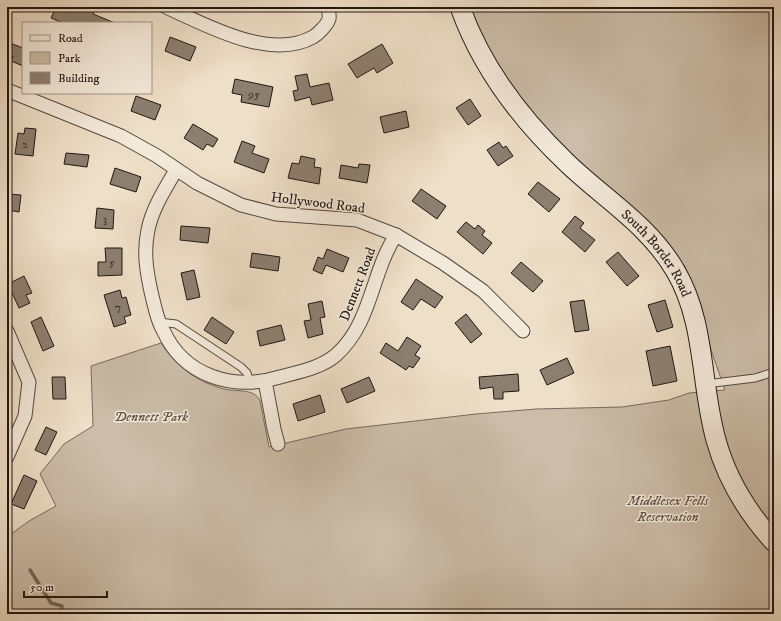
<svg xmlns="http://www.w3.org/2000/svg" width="781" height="621" font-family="'IM FELL DW Pica',serif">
<rect width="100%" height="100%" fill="#eedfc8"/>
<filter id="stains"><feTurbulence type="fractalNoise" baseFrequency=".005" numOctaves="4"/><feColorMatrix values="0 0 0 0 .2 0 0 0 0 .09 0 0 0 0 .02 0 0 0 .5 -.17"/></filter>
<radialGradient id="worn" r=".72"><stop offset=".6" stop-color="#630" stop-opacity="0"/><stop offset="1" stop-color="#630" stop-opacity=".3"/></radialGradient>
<path fill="#cbbda9" stroke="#766a5d" d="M470 7H774V614H7V537L29 521 56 506 40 474 64 444 93 426 91 366 161 343C176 366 197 382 224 389 236 392 255 388 260 401L269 447 346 429 476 414 536 409 622 407 669 400 689 393 725 390 711 350 701 305 685 267 672 249 556 142 509 83 482 36Z"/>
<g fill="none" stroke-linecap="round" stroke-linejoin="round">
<polyline stroke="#72665a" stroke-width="3.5" points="30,570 51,603 62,606 60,614"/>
</g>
<g fill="#8c7f70" stroke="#211611">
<polygon points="56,7 96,7 93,14 115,23 63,23 51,18"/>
<polygon points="170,37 196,47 190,61 165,51"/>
<polygon points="7,42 23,48 23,66 11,61 13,56 7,54"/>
<polygon points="382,44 393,63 377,73 374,68 357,78 348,64"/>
<polygon points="307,74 310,87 329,83 333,100 312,105 310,97 295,101 293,91 298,90 295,76"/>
<polygon points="235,79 273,87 269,107 241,102 242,95 232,93"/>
<polygon points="136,96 161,105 155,120 131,111"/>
<polygon points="470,99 481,116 468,125 456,108"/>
<polygon points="406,111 409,127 384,133 380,117"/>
<polygon points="193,124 218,139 213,147 207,144 203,150 184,138"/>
<polygon points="25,128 36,129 33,156 15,154 18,133 24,134"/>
<polygon points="242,141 255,146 252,153 269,159 264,173 234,162"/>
<polygon points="499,142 503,148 506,146 513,156 498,166 487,150"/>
<polygon points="66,153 89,155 87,167 64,164"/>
<polygon points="301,156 315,159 314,167 321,168 319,184 288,178 292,163 299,164"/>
<polygon points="359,164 370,165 367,183 339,178 341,165 358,168"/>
<polygon points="115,168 141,177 136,192 110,184"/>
<polygon points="538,182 560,199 549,212 528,194"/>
<polygon points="421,189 446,206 437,219 412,201"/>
<polygon points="9,194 21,195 19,212 8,210"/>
<polygon points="97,208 114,210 113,229 95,228"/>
<polygon points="575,216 584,223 580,228 595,240 585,252 562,232"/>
<polygon points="466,222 475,229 478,225 485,231 482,235 492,243 483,254 457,232"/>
<polygon points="181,226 210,228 208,243 180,240"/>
<polygon points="105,248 122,248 122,275 98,276 98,262 106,262"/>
<polygon points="327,249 349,258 343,272 326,265 322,274 313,270 318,257 323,259"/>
<polygon points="618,252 639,276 627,286 606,262"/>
<polygon points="252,253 280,257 278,271 250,267"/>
<polygon points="521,262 543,281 533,292 511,273"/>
<polygon points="194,270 200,297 187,300 181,273"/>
<polygon points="24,276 32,293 26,295 30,303 19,308 8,284"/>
<polygon points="416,279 443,297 435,308 421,299 413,310 401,302"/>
<polygon points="120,290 122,298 126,297 131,315 124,317 126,323 114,327 104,295"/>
<polygon points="584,300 589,330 575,332 570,302"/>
<polygon points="665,300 673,327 657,332 648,305"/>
<polygon points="322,301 325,317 320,318 323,334 308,338 304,321 311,320 308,304"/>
<polygon points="466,314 482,334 471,343 455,323"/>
<polygon points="41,317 54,346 43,351 31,322"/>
<polygon points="212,317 234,332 226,344 204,330"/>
<polygon points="281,325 285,340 260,346 257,331"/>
<polygon points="407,337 421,346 415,355 420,358 413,368 409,366 406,370 380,353 386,343 398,351"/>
<polygon points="670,346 677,381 653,386 646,351"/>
<polygon points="567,358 574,373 547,385 540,370"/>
<polygon points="518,374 519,391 503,392 503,399 494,399 493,387 480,389 479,377"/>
<polygon points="52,377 65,377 66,399 53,399"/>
<polygon points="369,377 375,391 347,403 341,389"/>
<polygon points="320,395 325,412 298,421 293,404"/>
<polygon points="46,427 57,432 46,455 35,450"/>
<polygon points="24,475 37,481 24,509 11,504"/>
</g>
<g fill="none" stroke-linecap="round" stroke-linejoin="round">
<defs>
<g id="lane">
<polyline points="159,322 176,324 241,367 247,373 250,383"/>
<polyline points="706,384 755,378 774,372"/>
</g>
<g id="street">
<path d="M166 7C206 25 270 61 313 37 318 34 327 25 329 19 330 16 328 10 328 7"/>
<polyline points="7,90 121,136 157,156 197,183 241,205 276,214 357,220 396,235 443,263 483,291 523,331"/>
<path d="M176 170C165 189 152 209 148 230 143 253 147 274 152 296 155 307 157 320 163 330 184 377 234 391 280 377 298 372 321 368 336 355 372 323 371 273 396 235"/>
<polyline points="7,331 29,382 25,416 7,457"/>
<polyline points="265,381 274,429 278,444"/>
</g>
<g id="secondary">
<path id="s1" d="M460 7C481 66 521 119 566 162 603 198 648 224 675 270 706 322 700 383 716 440 727 480 747 512 774 542"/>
</g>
</defs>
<use href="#lane" stroke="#54483f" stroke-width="9"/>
<use href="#street" stroke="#54483f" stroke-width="15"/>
<use href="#secondary" stroke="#211611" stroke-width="21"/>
<use href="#lane" stroke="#f4eadb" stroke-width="7"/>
<use href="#street" stroke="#f4eadb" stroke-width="13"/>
<use href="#secondary" stroke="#f4eadb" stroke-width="19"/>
</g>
<g text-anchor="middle" stroke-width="3" stroke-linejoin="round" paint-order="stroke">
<g font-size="12" fill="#3c3029">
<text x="254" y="98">95</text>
<text x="25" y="148">2</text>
<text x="105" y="223">3</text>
<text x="112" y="266">5</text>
<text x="118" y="311">7</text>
</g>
<g font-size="14" fill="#211611" stroke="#f4eadb">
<text transform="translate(318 202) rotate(7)" y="5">Hollywood Road</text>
<text dy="5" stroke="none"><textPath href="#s1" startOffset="319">South Border Road</textPath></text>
<text transform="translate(357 284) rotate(-69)" y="5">Dennett Road</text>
</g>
<g font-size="14" font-style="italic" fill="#5c5046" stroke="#f4eadb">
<text x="151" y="421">Dennett Park</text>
<text x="668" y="505">Middlesex Fells<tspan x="668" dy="16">Reservation</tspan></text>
</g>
</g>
<rect width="781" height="621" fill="none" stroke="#eedfc8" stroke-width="24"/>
<rect x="8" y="8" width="765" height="605" fill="none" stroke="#211611" stroke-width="2"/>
<rect x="12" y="12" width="757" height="597" fill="none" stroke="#211611"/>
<rect x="22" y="22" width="130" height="72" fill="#f4eadb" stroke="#a0958a"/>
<rect x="30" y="35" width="20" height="6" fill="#f4eadb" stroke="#a0958a"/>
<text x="58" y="42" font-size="12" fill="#211611">Road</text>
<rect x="30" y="52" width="20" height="12" fill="#cbbda9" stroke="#a0958a"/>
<text x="58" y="62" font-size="12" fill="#211611">Park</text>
<rect x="30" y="72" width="20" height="12" fill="#8c7f70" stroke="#a0958a"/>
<text x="58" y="82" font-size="12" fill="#211611">Building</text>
<path d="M24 591v6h83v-6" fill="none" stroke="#211611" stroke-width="2"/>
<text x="30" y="591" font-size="12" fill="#211611" stroke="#f4eadb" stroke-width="3" paint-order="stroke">50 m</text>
<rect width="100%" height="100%" filter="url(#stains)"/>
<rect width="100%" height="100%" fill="url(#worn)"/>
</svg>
